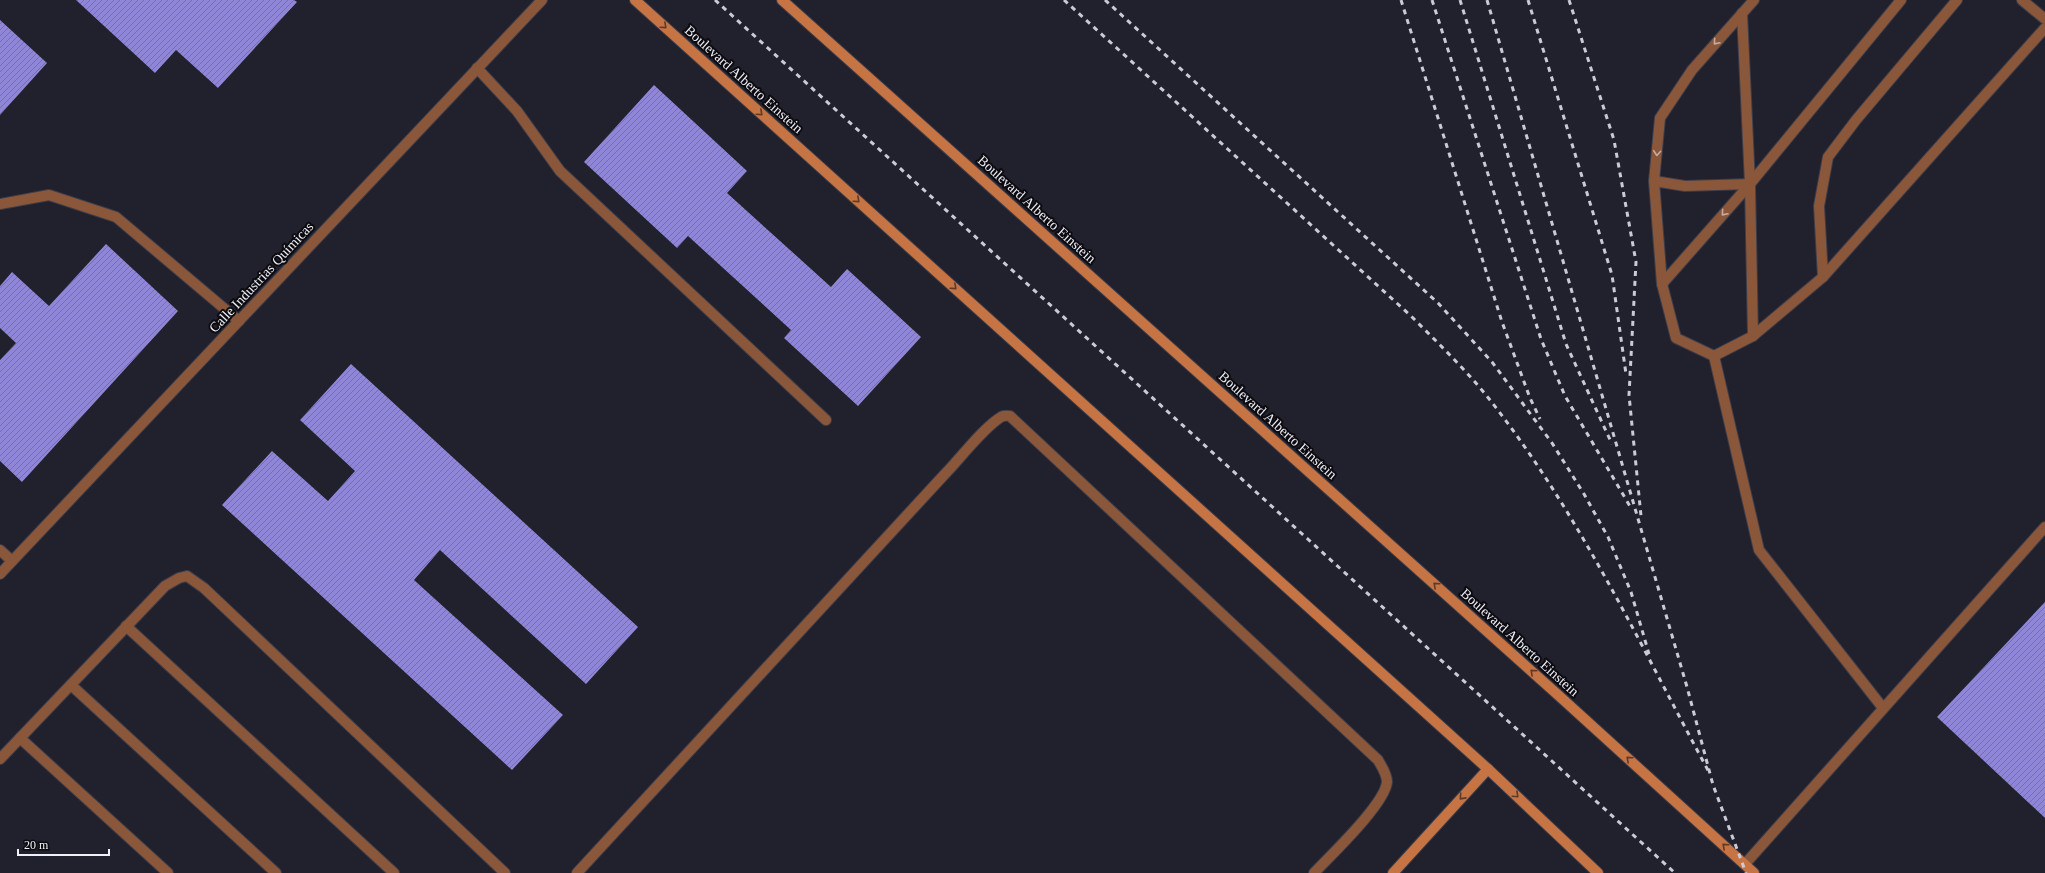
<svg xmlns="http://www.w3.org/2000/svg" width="2045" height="873" font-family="Georgia,serif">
<defs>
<pattern id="building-hatch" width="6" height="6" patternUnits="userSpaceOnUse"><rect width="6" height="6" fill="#9086d7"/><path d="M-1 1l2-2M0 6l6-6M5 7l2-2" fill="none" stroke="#7770a6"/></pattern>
</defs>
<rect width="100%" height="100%" fill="#21202d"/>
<g fill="url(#building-hatch)">
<polygon points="76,0 294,0 297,2 218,88 176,50 155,73"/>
<polygon points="0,20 47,63 0,115"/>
<polygon points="654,85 747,171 727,193 831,287 847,269 921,337 858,406 784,338 791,330 688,236 677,248 584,162"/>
<polygon points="106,244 178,311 22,482 0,461 0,360 16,343 0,328 0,286 12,272 49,306"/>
<polygon points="351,364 638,627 586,684 440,550 414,580 563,715 512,770 222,505 272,451 328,501 355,471 300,420"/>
<polygon points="2045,602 2045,818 1937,717"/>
</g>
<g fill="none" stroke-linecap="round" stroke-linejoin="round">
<defs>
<g id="lane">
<polyline points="1754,0 1692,70 1660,118 1654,181 1662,284 1676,338 1714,356 1759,550 1883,708"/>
<polyline points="2022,0 2045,19"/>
<polyline points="477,68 517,111 560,171 826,420"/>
<polyline points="1654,181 1685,186 1750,184"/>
<polyline points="0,204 49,195 116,217 239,321"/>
<polyline points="1823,277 1819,206 1828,157 1856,120 1957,0"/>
<polyline points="1662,284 1750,184 1901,0"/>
<polyline points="1753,336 1823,277 2045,28"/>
<polyline points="1714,356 1753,336 1750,184 1742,13"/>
<polyline points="0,550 12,561"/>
<polyline points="126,626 394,873"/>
<polyline points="71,685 276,873"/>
<polyline points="20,738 168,873"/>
<polyline points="0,759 165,586 179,578 187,576 204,588 505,873"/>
<polyline points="1745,864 2045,527"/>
<path d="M577 873 944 475C959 460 983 428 1001 417 1004 415 1006 416 1010 416L1378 760C1382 767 1387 774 1387 782 1385 804 1330 856 1314 873"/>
</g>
<polyline id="street" points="0,574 542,0"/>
<g id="secondary">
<polyline points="635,0 1488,769 1598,873"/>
<polyline points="782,0 1557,694 1754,873"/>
<polyline points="1393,873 1488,769"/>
</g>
</defs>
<use href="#lane" stroke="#3e3d4a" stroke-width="12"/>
<use href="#street" stroke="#3e3d4a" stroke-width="12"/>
<use href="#secondary" stroke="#3e3d4a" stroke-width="12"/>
<use href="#lane" stroke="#8b573a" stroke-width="10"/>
<use href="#street" stroke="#8b573a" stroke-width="10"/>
<use href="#secondary" stroke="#c67443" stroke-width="10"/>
<g stroke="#cbcbd5" stroke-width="3" stroke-dasharray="5 5" stroke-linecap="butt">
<polyline points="715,0 1675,873"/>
<path d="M1064 0 1411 316C1437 342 1463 367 1486 395 1578 510 1640 645 1710 774"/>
<polyline points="1105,0 1438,303 1492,362 1552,443 1584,494 1608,537 1631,592 1649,654"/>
<polyline points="1401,0 1502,322 1530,398 1540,419"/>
<polyline points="1432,0 1541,339 1565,396 1631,508"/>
<polyline points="1460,0 1566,344 1612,444"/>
<polyline points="1487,0 1687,687 1713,785 1746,873"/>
<polyline points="1528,0 1612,275 1626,374"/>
<polyline points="1569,0 1614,140 1636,262 1629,395 1641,516"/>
</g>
</g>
<defs><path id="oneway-chevron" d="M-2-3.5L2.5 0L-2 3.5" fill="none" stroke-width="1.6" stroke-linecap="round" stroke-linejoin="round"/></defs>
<g stroke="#5f3a27">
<use href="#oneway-chevron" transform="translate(664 26) rotate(42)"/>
<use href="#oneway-chevron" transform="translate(760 113) rotate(42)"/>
<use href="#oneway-chevron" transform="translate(857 200) rotate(42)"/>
<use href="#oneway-chevron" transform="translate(954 287) rotate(42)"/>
<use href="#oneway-chevron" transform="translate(1436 585) rotate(-138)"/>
<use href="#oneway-chevron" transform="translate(1533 672) rotate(-138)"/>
<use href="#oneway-chevron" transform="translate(1629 759) rotate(-138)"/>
<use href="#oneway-chevron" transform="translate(1516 795) rotate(43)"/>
<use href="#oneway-chevron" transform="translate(1462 797) rotate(132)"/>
<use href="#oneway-chevron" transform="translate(1725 846) rotate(-138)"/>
</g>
<g stroke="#c3aba3">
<use href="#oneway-chevron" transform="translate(1716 42) rotate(131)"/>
<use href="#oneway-chevron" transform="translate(1657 153) rotate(95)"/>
<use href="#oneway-chevron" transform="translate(1724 213) rotate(131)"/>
</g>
<g text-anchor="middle" stroke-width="4" stroke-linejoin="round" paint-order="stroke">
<g font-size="14" fill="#f0f0f9" stroke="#0b0b10">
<text transform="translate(744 79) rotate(42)" y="5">Boulevard Alberto Einstein</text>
<text transform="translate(1037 209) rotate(42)" y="5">Boulevard Alberto Einstein</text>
<text transform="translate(261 277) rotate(-47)" y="5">Calle Industrias Químicas</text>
<text transform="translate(1278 425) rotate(42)" y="5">Boulevard Alberto Einstein</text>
<text transform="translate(1520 642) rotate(42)" y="5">Boulevard Alberto Einstein</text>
</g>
</g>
<path d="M18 849v6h91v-6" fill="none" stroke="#f0f0f9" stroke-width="2"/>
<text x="24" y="849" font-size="12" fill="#f0f0f9" stroke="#0b0b10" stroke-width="3" paint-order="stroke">20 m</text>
</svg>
